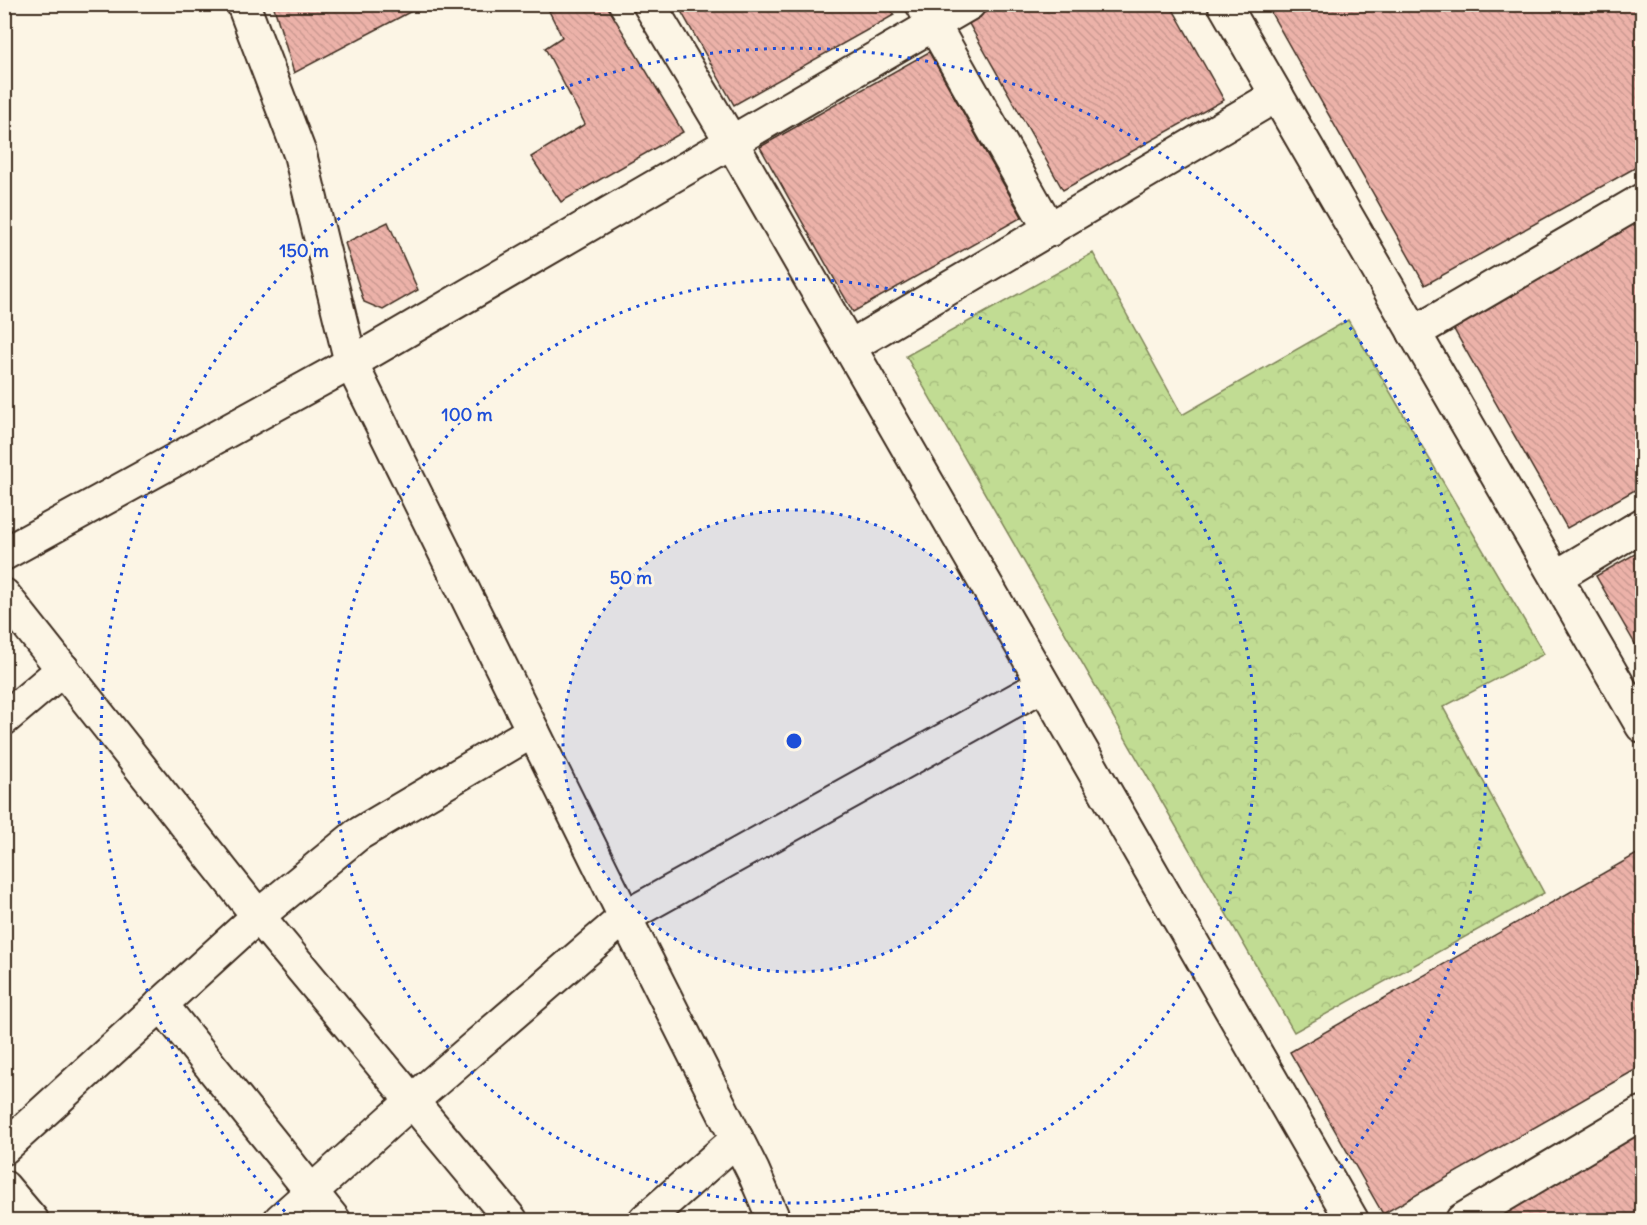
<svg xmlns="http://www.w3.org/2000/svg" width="1647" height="1225" font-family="Delius,sans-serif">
<defs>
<pattern id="park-crowns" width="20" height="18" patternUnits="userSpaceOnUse" patternTransform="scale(1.5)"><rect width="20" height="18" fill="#c1dc93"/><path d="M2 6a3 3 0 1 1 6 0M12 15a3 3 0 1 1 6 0" fill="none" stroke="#a7bd7e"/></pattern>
<pattern id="building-back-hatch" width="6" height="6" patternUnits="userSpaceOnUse" patternTransform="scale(1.5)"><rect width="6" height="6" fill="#ecb2a9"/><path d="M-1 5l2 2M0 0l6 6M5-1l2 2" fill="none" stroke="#cb9991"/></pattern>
</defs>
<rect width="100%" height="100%" fill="#fcf5e5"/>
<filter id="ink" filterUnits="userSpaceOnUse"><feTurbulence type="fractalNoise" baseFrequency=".0167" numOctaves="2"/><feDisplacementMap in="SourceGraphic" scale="12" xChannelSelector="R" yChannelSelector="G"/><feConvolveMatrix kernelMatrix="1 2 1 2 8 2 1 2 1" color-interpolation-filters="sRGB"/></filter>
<g filter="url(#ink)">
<polygon fill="url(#park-crowns)" stroke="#7e8358" stroke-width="1.5" points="1093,253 1182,415 1348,320 1544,654 1443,707 1544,893 1294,1032 906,356"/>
<g fill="url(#building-back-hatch)" stroke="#3b2a1e" stroke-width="1.5">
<polygon points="273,4 425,4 294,73"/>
<polygon points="560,4 606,4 683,132 561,202 531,157 585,124 545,48 562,37 549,11"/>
<polygon points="677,4 888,4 894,15 734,105"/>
<polygon points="999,4 1170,4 1224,100 1063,190 968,22"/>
<polygon points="1266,4 1642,4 1642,164 1425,285"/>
<polygon points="929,52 1022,217 853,312 760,147"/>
<polygon points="1642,219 1642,486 1567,528 1452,326"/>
<polygon points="388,222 418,290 383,310 364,302 345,243"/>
<polygon points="1642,550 1642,656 1596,576"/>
<polygon points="1642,851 1642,1066 1383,1214 1290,1052"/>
<polygon points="1642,1125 1642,1220 1478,1220"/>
</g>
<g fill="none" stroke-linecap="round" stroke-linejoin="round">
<defs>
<g id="street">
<polyline points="243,4 300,154 351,363 625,917 753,1171 774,1220"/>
<polyline points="649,4 732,143 1352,1220"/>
<polyline points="922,4 1050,230"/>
<polyline points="1224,4 1642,726"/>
<polyline points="1414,333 1642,200"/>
<polyline points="849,347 1277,95"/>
<polyline points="4,554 351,363 969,4"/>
<polyline points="1556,577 1642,525"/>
<polyline points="4,595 258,916 511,1220"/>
<polyline points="4,719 63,669"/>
<polyline points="161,1004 334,1220"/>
<polyline points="4,1148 258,916 357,835 533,731"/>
<polyline points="4,1187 32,1220"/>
<polyline points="280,1220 412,1101 625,917 1043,685"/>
<polyline points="645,1220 737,1139"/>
<polyline points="1462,1220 1642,1113"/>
</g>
</defs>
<use href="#street" stroke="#3b2a1e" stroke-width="36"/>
<use href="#street" stroke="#fcf5e5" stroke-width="32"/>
</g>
</g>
<circle cx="794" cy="741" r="231" fill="#1d4ed8" fill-opacity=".12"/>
<g fill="none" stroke="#1d4ed8" stroke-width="3" stroke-dasharray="3 6">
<circle cx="794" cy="741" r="231"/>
<circle cx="794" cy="741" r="462"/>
<path d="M291 1218A693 693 0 1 1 1297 1218"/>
</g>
<circle cx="794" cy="741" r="9" fill="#1d4ed8" stroke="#fcf5e5" stroke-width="3"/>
<g font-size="18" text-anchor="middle" font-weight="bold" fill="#1d4ed8" stroke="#fcf5e5" stroke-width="6" stroke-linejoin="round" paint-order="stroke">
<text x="304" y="257">150 m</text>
<text x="467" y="421">100 m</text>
<text x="631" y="584">50 m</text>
</g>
<rect width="1647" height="1225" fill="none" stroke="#fcf5e5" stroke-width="24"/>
<rect x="12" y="12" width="1623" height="1201" fill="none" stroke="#3b2a1e" stroke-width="2" filter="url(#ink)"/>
</svg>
